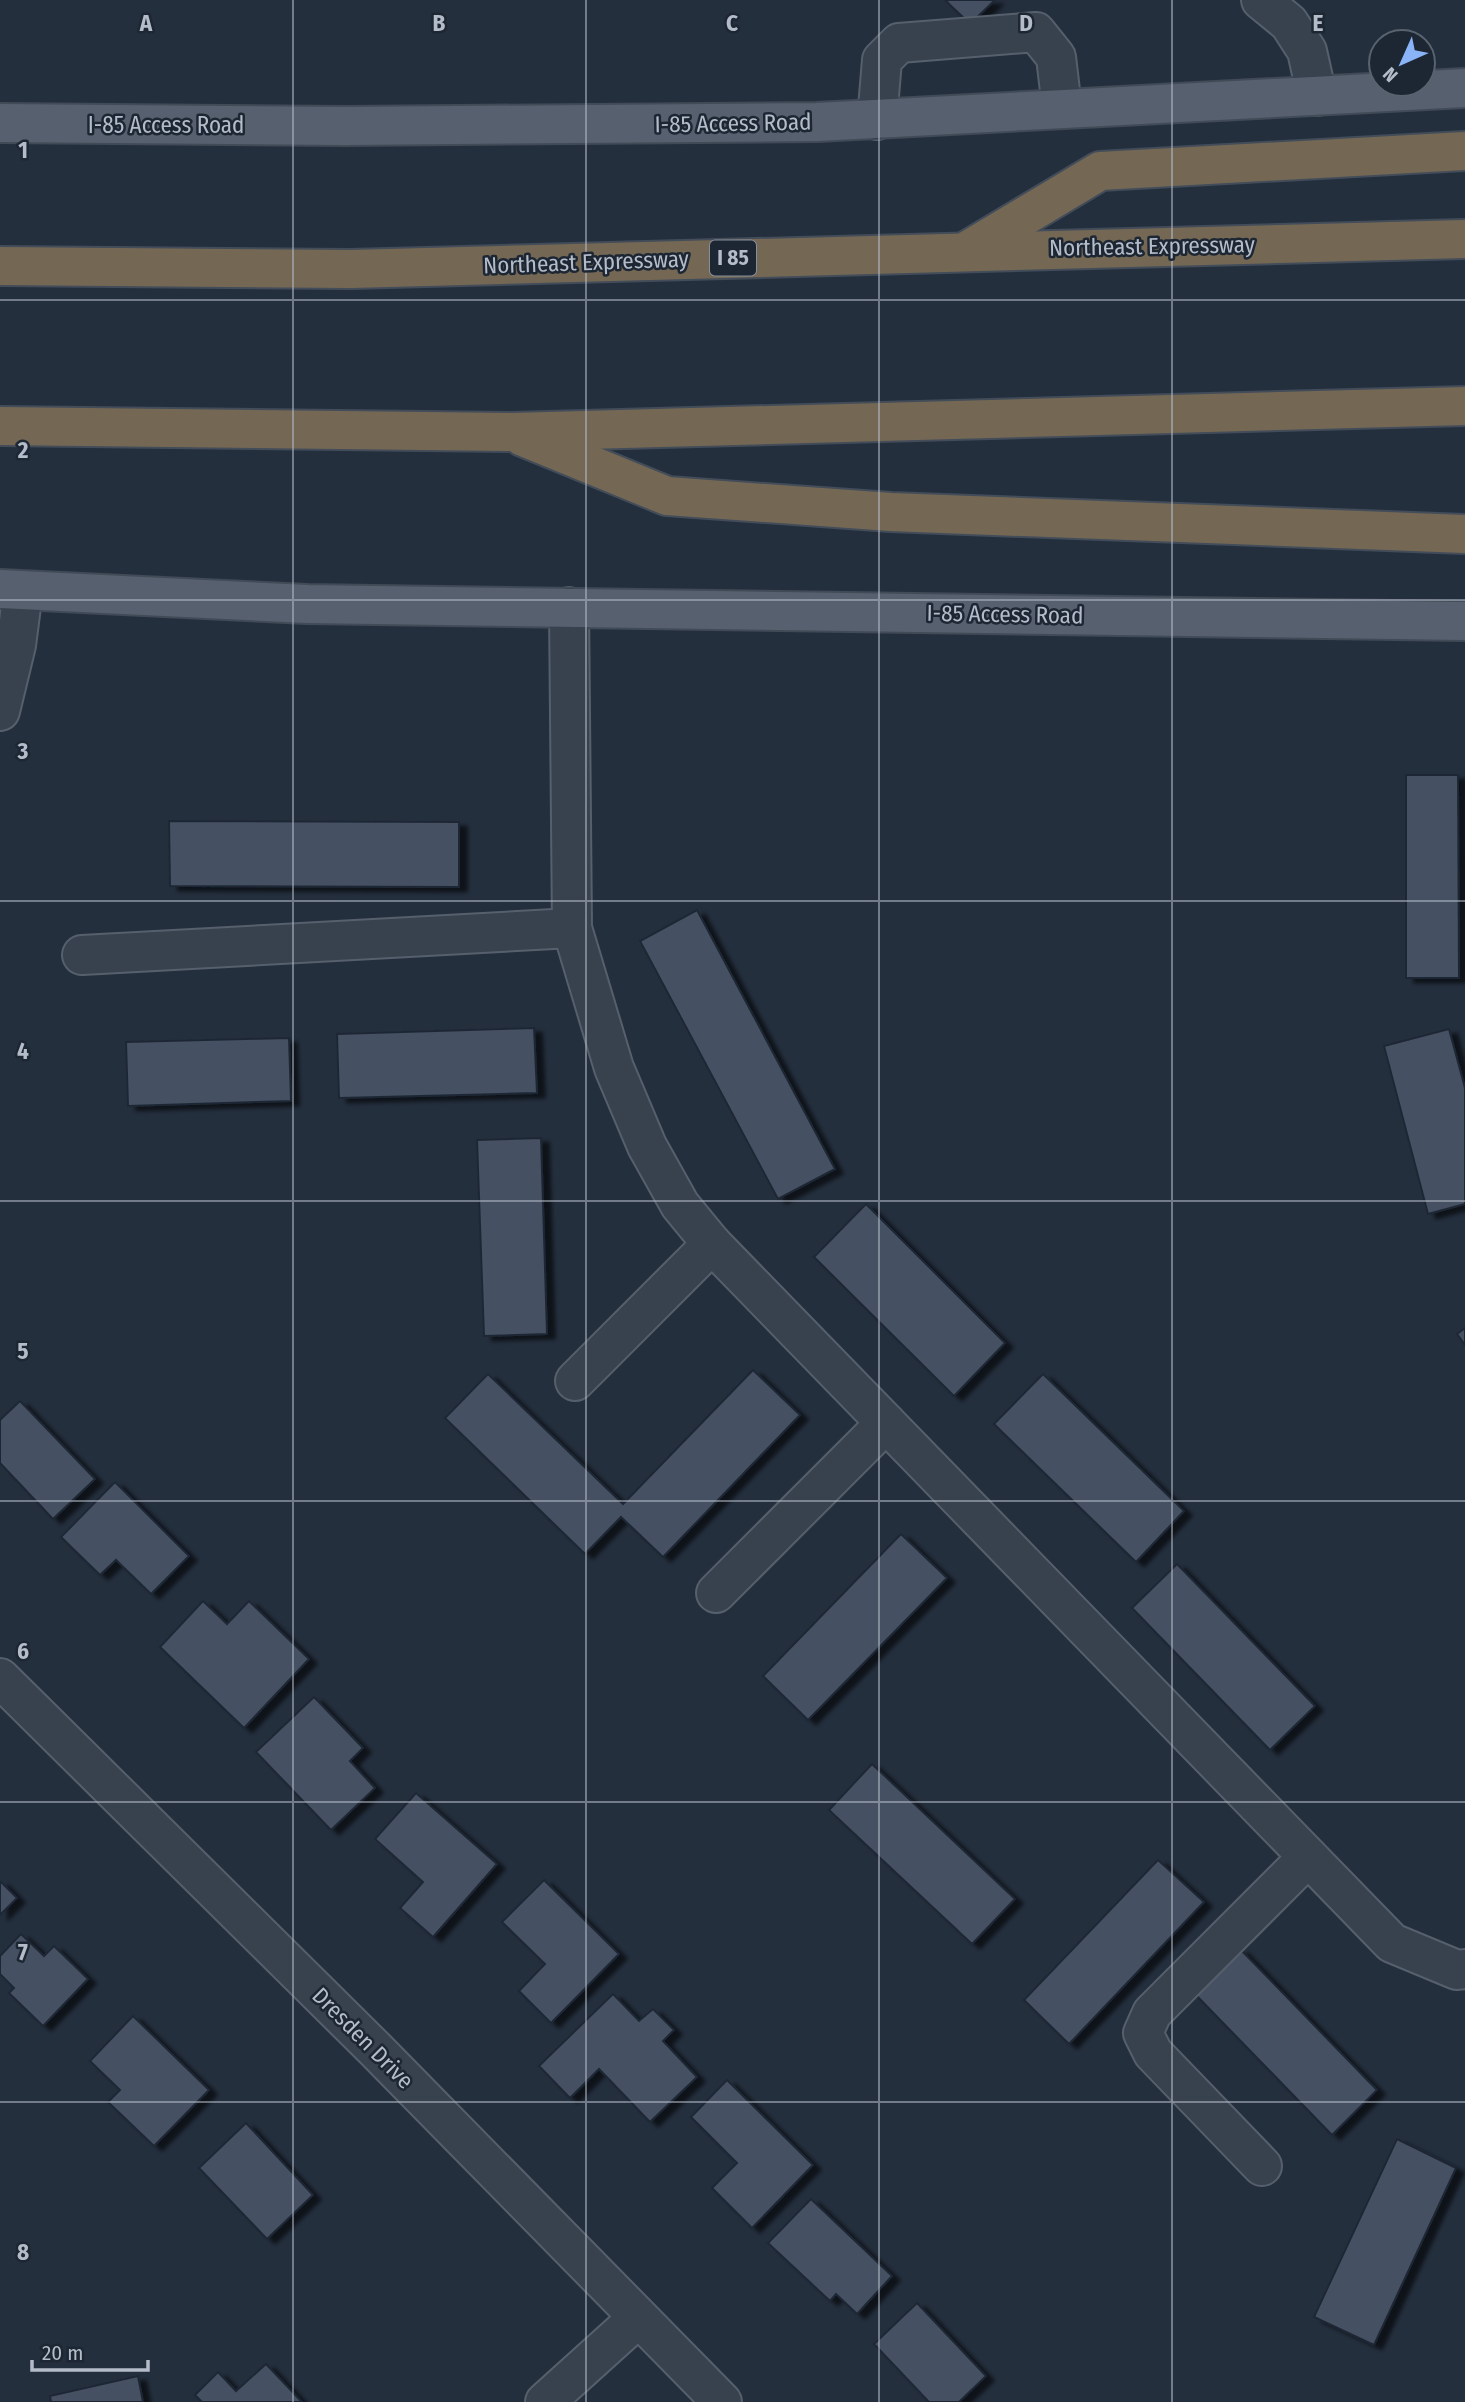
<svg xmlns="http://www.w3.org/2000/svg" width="1465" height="2402" font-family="'Fira Sans Condensed',sans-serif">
<defs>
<filter id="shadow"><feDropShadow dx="8" dy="4.5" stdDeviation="2" flood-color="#0009"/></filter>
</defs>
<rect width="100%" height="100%" fill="#242f3e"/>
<g fill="#455162" stroke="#1f2835" stroke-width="2" filter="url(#shadow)">
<polygon points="945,0 995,0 970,24"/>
<polygon points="1406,775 1458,775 1459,978 1406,978"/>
<polygon points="169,821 459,822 459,887 170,886"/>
<polygon points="697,910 835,1169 778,1199 640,941"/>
<polygon points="534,1028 537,1093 339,1098 337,1034"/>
<polygon points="1449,1029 1465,1088 1465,1204 1428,1214 1384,1046"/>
<polygon points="289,1038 291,1101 128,1106 126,1042"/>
<polygon points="541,1138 547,1334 484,1336 477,1140"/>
<polygon points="866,1204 1005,1343 954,1396 814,1257"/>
<polygon points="1465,1328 1465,1345 1457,1334"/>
<polygon points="753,1370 800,1415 663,1557 621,1517 585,1554 445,1418 488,1374 623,1504"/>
<polygon points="1043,1374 1184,1511 1136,1562 994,1424"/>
<polygon points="20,1401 95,1479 53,1519 0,1463 0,1420"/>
<polygon points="115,1482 189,1556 151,1594 116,1560 100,1575 61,1537"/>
<polygon points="901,1534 947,1578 808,1720 763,1676"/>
<polygon points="1177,1564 1315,1706 1270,1750 1132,1608"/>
<polygon points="203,1601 227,1624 249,1601 309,1659 244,1728 160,1647"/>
<polygon points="314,1697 363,1748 350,1761 375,1788 331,1830 256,1752"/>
<polygon points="872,1764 1015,1899 972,1944 829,1810"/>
<polygon points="416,1793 497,1864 433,1937 400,1908 423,1882 375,1839"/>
<polygon points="1158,1860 1204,1902 1069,2044 1024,2000"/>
<polygon points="544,1880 619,1954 551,2023 519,1991 545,1964 502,1922"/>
<polygon points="0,1881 17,1898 0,1915"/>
<polygon points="21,1934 44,1956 54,1946 88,1979 43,2026 9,1993 14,1988 0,1974 0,1956"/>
<polygon points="1240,1949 1377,2090 1332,2135 1194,1993"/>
<polygon points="613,1994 639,2021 653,2009 674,2030 663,2041 697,2077 650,2122 599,2069 570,2098 539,2066"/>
<polygon points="133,2016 209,2090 154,2146 108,2102 120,2090 90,2061"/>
<polygon points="727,2080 813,2165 752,2228 712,2188 737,2163 691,2117"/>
<polygon points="246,2123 313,2195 267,2239 199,2168"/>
<polygon points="1397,2139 1456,2168 1374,2345 1314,2317"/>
<polygon points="811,2199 892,2276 857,2314 836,2294 830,2301 768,2243"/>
<polygon points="917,2303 986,2376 959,2402 929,2402 874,2344"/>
<polygon points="266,2364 302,2402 202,2402 195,2395 218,2372 236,2391"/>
<polygon points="138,2376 143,2402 51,2402 50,2396"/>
</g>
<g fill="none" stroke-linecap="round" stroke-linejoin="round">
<defs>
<g id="minor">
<polyline points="1261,0 1289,23 1307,51 1317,96"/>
<polyline points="877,120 882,60 899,43 1036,32 1056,57 1062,108"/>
<polyline points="569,607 572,928 614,1068 647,1146 680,1205 712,1244 1392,1943 1457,1970 1465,1969"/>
<polyline points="0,711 16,645 23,591"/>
<polyline points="82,955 572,928"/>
<polyline points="575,1381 712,1244"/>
<polyline points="716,1593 886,1423"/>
<polyline points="0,1678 375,2049 722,2402"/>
<polyline points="1262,2166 1153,2053 1143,2033 1152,2013 1308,1857"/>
<polyline points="545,2402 638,2318"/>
</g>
<g id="major">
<polyline points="0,123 346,126 817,122 1465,88"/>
<polyline points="0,589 307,604 1465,621"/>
</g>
<g id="highway">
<polyline points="968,250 1100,171 1465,151"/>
<polyline points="0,266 351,269 1465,239"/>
<polyline points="0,426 512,432 1465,406"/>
<polyline points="523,437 667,496 891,512 1465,534"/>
</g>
</defs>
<use href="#minor" stroke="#565f6c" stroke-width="42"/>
<use href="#major" stroke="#414a57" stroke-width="42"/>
<use href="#highway" stroke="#434c59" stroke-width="42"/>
<use href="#minor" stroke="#38414e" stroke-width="38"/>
<use href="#major" stroke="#56606e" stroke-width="38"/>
<use href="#highway" stroke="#746855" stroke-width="38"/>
</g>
<path fill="none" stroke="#b4bcc9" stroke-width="2" stroke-opacity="0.55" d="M293 0V2402M586 0V2402M879 0V2402M1172 0V2402M0 300H1465M0 600H1465M0 901H1465M0 1201H1465M0 1501H1465M0 1802H1465M0 2102H1465"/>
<g text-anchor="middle" stroke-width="5" stroke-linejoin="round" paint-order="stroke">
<rect fill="#1d2633" stroke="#878f9c" stroke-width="2" x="710" y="240.5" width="46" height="35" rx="5"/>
<g font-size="21" font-weight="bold" fill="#b4bcc9">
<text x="733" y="265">I 85</text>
</g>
<g font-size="23" fill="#b4bcc9" stroke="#1d2633">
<text transform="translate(733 123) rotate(-1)" y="8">I-85 Access Road</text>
<text x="166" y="133">I-85 Access Road</text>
<text transform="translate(1152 246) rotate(-1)" y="8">Northeast Expressway</text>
<text transform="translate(586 262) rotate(-2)" y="8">Northeast Expressway</text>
<text transform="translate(1005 614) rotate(1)" y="8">I-85 Access Road</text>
<text transform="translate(363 2038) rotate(45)" y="8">Dresden Drive</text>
</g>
</g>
<g font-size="23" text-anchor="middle" font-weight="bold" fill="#b4bcc9" stroke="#1d2633" stroke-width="5" stroke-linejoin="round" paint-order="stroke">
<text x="146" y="31">A</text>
<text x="439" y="31">B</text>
<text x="732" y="31">C</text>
<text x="1026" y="31">D</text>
<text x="1318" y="31">E</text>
<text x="23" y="158">1</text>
<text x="23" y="458">2</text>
<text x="23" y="759">3</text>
<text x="23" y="1059">4</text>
<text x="23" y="1359">5</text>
<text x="23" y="1659">6</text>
<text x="23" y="1960">7</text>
<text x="23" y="2260">8</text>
</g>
<g transform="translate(1402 63) rotate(225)"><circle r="33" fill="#1d2633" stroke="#59626f" stroke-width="2"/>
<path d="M0-5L12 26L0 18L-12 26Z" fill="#8ab4f8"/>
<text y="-10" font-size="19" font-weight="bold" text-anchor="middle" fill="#b4bcc9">N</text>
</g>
<path d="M32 2360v10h116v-10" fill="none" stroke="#b4bcc9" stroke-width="3.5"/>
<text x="42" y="2360" font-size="21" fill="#b4bcc9" stroke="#1d2633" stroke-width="5" paint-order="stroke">20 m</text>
</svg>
